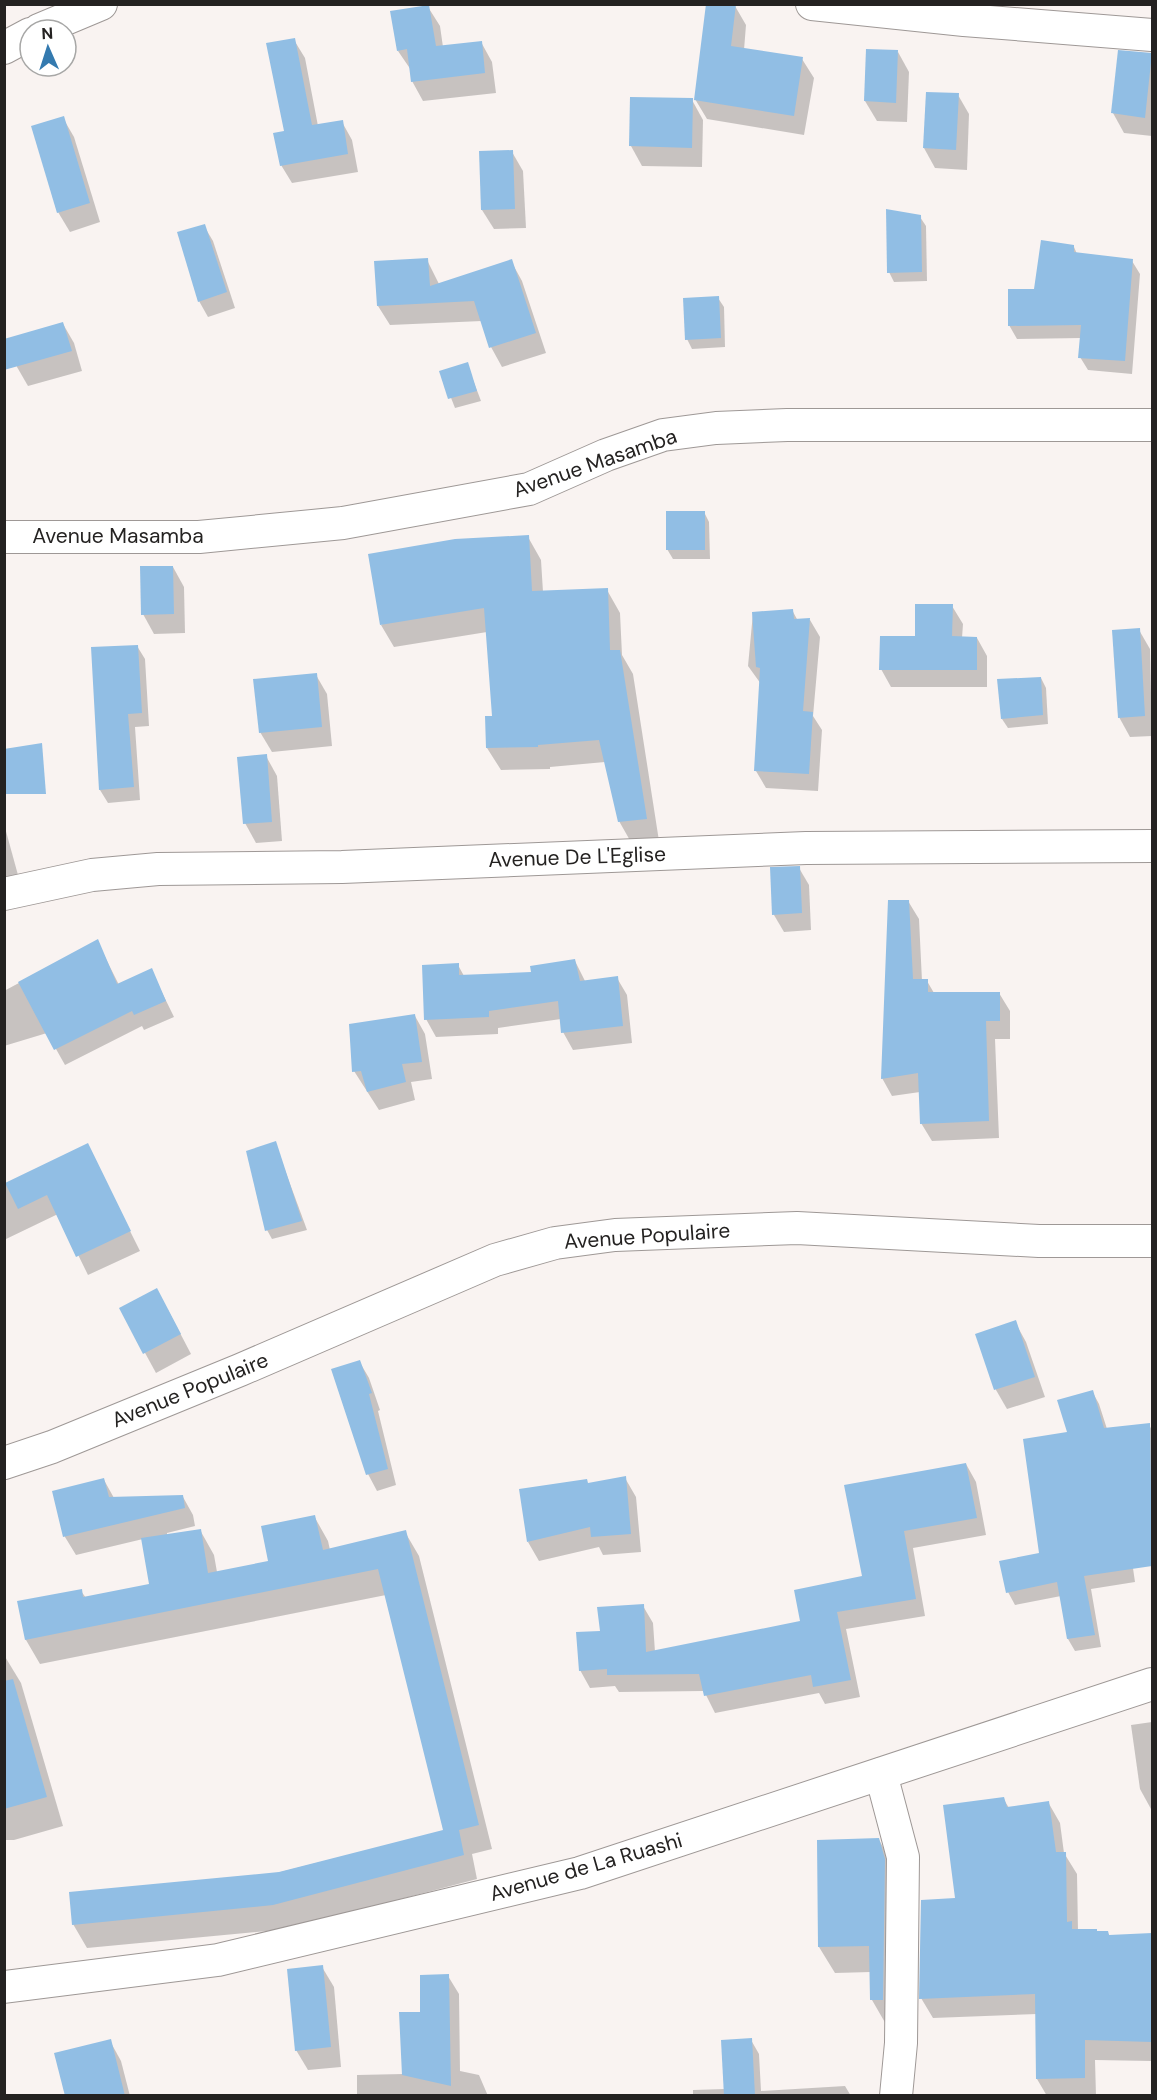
<svg xmlns="http://www.w3.org/2000/svg" width="1157" height="2100" font-family="'DM Sans',sans-serif">
<rect width="100%" height="100%" fill="#f9f3f1"/>
<g fill="#0003">
<polygon points="735,6 746,25 744,50 802,59 814,78 804,135 707,119 695,99"/>
<polygon points="428,7 440,26 443,47 481,42 492,62 496,93 423,101 412,81 411,70 398,51"/>
<polygon points="294,40 305,58 318,126 342,122 352,140 358,172 292,183 281,165"/>
<polygon points="898,52 909,72 907,122 877,121 865,101"/>
<polygon points="1151,54 1152,136 1124,133 1113,113"/>
<polygon points="927,93 958,95 969,114 967,170 935,168 924,148"/>
<polygon points="692,100 703,120 702,167 642,166 631,146"/>
<polygon points="63,118 74,137 100,222 70,232 58,212"/>
<polygon points="512,152 523,171 526,228 494,229 482,210"/>
<polygon points="920,217 926,226 927,281 894,282 889,272"/>
<polygon points="204,226 213,241 235,308 208,317 199,301"/>
<polygon points="1074,247 1077,254 1132,261 1140,274 1132,374 1088,370 1080,357 1082,338 1017,339 1009,325"/>
<polygon points="427,260 439,284 511,261 522,281 546,353 502,367 491,347 482,321 390,325 378,306"/>
<polygon points="718,298 724,307 725,347 692,349 687,339"/>
<polygon points="63,324 74,343 82,371 28,386 17,367 8,339"/>
<polygon points="467,364 481,401 455,408 441,372"/>
<polygon points="704,512 709,522 710,559 673,559 667,549"/>
<polygon points="528,537 541,560 543,592 607,590 620,613 622,655 633,674 659,841 632,844 619,821 605,762 550,767 550,769 501,770 487,748 494,717 487,632 394,647 381,625"/>
<polygon points="173,567 184,587 185,633 154,634 143,614"/>
<polygon points="952,606 963,624 962,638 977,638 987,656 987,687 891,687 881,669"/>
<polygon points="792,610 798,621 810,620 820,637 813,716 822,730 818,791 766,788 756,771 761,684 748,666 753,613"/>
<polygon points="1139,630 1150,649 1152,736 1130,737 1119,717"/>
<polygon points="137,646 145,659 149,726 135,727 140,800 108,803 100,790 93,648"/>
<polygon points="316,675 327,694 332,746 272,752 260,732"/>
<polygon points="1041,678 1046,688 1048,724 1008,728 1002,719"/>
<polygon points="266,756 277,776 282,841 256,843 245,823"/>
<polygon points="4,824 21,886 4,891"/>
<polygon points="799,868 809,885 811,930 784,932 774,915 772,869"/>
<polygon points="908,901 919,919 922,981 927,981 934,993 999,993 1010,1011 1010,1039 995,1039 999,1138 932,1141 921,1123 920,1092 892,1096 882,1078"/>
<polygon points="97,941 119,985 151,970 174,1017 144,1030 142,1026 65,1065 47,1033 4,1046 4,991"/>
<polygon points="575,961 585,981 617,978 627,995 632,1043 573,1050 563,1032 561,1019 498,1028 498,1034 436,1037 426,1019 458,965 464,976 533,974"/>
<polygon points="415,1016 425,1034 432,1079 411,1082 415,1100 379,1110 354,1071"/>
<polygon points="275,1143 307,1230 272,1239 267,1230"/>
<polygon points="87,1145 140,1251 88,1275 58,1214 4,1240 4,1185"/>
<polygon points="121,1309 168,1310 191,1354 156,1373"/>
<polygon points="1015,1322 1026,1342 1045,1397 1007,1409 996,1390 977,1335"/>
<polygon points="359,1361 369,1378 380,1410 378,1411 396,1485 377,1491 368,1474"/>
<polygon points="1092,1391 1099,1404 1107,1429 1149,1425 1152,1430 1152,1518 1126,1520 1135,1582 1091,1589 1101,1647 1075,1651 1068,1639 1061,1596 1015,1605 1008,1592 1041,1555 1069,1433"/>
<polygon points="966,1464 976,1482 986,1535 913,1548 925,1616 846,1629 860,1697 825,1704 819,1693 715,1713 704,1691 619,1692 615,1686 590,1688 580,1670 601,1632 643,1606 653,1623 655,1652 802,1622 864,1577 846,1486"/>
<polygon points="625,1478 636,1497 641,1552 603,1555 599,1547 539,1561 528,1542 589,1485"/>
<polygon points="104,1480 114,1498 183,1497 193,1515 195,1526 167,1533 167,1536 200,1530 214,1555 217,1572 270,1562 314,1516 328,1541 330,1550 405,1532 419,1556 492,1849 472,1854 477,1879 287,1929 87,1948 73,1924 444,1831 386,1595 40,1664 26,1640 19,1602 81,1591 86,1598 150,1585 143,1539 76,1555 65,1537 54,1492"/>
<polygon points="4,1655 21,1683 63,1826 14,1840 4,1840"/>
<polygon points="1152,1722 1152,1808 1151,1809 1140,1789 1131,1725"/>
<polygon points="1003,1798 1009,1808 1048,1802 1060,1823 1064,1853 1077,1874 1078,1931 1107,1932 1110,1936 1152,1934 1152,2064 1151,2061 1095,2060 1096,2096 1047,2096 1037,2079 1037,2014 933,2018 921,1998 957,1899"/>
<polygon points="879,1840 894,1866 887,2026 872,2000 871,1972 835,1973 819,1947"/>
<polygon points="322,1967 334,1987 341,2067 308,2070 296,2050"/>
<polygon points="448,1976 459,1994 460,2071 479,2075 488,2096 357,2096 357,2075 403,2074 422,2013"/>
<polygon points="751,2040 759,2054 761,2091 845,2086 851,2096 693,2096 693,2090 725,2089"/>
<polygon points="110,2041 121,2061 130,2096 67,2096"/>
</g>
<g fill="#91bee4">
<polygon points="706,4 736,4 731,46 803,57 794,116 694,100"/>
<polygon points="429,5 436,46 482,41 485,73 411,82 407,49 397,51 390,11"/>
<polygon points="295,38 312,125 343,120 348,154 280,166 273,133 284,131 266,43"/>
<polygon points="866,49 898,50 896,103 864,101"/>
<polygon points="1118,50 1152,53 1145,118 1111,113"/>
<polygon points="926,92 959,93 956,150 923,148"/>
<polygon points="630,97 693,98 692,148 629,146"/>
<polygon points="64,116 90,203 57,213 31,126"/>
<polygon points="513,150 515,209 481,210 479,151"/>
<polygon points="886,209 921,215 922,272 887,273"/>
<polygon points="205,224 227,292 198,302 177,232"/>
<polygon points="1041,240 1074,245 1074,252 1133,259 1125,361 1078,358 1081,325 1008,326 1008,289 1034,289"/>
<polygon points="428,258 430,286 512,259 536,333 489,348 474,301 377,306 374,261"/>
<polygon points="719,296 721,338 685,340 683,298"/>
<polygon points="63,322 72,351 4,370 4,339"/>
<polygon points="468,362 477,391 448,399 439,371"/>
<rect x="666" y="511" width="39" height="39"/>
<polygon points="529,535 532,591 608,588 610,650 620,650 647,819 618,822 599,740 538,745 538,747 486,748 485,716 492,716 484,608 380,625 368,554 455,539"/>
<polygon points="140,566 173,566 174,614 141,615"/>
<polygon points="915,604 953,604 952,636 977,637 977,670 879,670 880,636 915,636"/>
<polygon points="793,609 794,619 810,618 803,711 813,712 809,774 754,771 760,668 756,667 752,612"/>
<polygon points="1140,628 1145,716 1118,718 1112,630"/>
<polygon points="138,645 142,713 128,714 134,787 99,790 91,647"/>
<polygon points="317,673 322,727 259,733 253,679"/>
<polygon points="1041,677 1043,715 1001,719 997,679"/>
<polygon points="42,743 46,794 4,794 4,749"/>
<polygon points="267,754 272,822 243,824 237,757"/>
<polygon points="800,866 802,913 772,915 770,867"/>
<polygon points="888,900 909,900 913,979 928,979 928,992 1000,992 1000,1021 986,1021 989,1121 920,1124 918,1073 881,1079"/>
<polygon points="98,939 117,984 152,968 166,1001 134,1015 132,1011 54,1050 18,982"/>
<polygon points="575,959 580,981 618,976 623,1026 561,1033 558,1001 489,1011 489,1017 424,1020 422,965 459,963 459,975 531,972 530,966"/>
<polygon points="415,1014 422,1062 402,1064 406,1082 367,1092 361,1071 352,1072 349,1024"/>
<polygon points="276,1141 302,1221 265,1231 246,1151"/>
<polygon points="88,1143 131,1231 76,1257 47,1195 18,1209 5,1183"/>
<polygon points="157,1288 181,1334 143,1354 119,1308"/>
<polygon points="1016,1320 1035,1377 994,1390 975,1334"/>
<polygon points="360,1360 372,1393 369,1394 388,1469 366,1475 331,1369"/>
<polygon points="1093,1390 1104,1428 1150,1423 1152,1566 1084,1576 1095,1635 1067,1639 1057,1582 1006,1593 999,1561 1039,1553 1023,1439 1067,1432 1057,1400"/>
<polygon points="966,1463 977,1518 904,1531 916,1599 837,1612 851,1680 813,1687 811,1675 704,1696 699,1674 607,1675 607,1669 579,1671 576,1632 600,1631 597,1607 644,1604 646,1652 800,1621 794,1590 862,1576 844,1485"/>
<polygon points="626,1476 631,1534 591,1537 590,1527 527,1542 519,1489 587,1479 588,1483"/>
<polygon points="104,1478 109,1497 183,1495 185,1508 63,1537 52,1491"/>
<polygon points="315,1515 323,1550 406,1530 479,1825 459,1830 464,1855 273,1905 72,1925 69,1892 279,1872 443,1830 378,1569 25,1640 17,1601 82,1589 83,1597 149,1584 141,1538 201,1529 208,1573 268,1561 261,1526"/>
<polygon points="13,1679 47,1797 4,1809 4,1681"/>
<polygon points="1004,1797 1007,1807 1049,1801 1056,1852 1066,1852 1067,1922 1072,1921 1072,1929 1097,1929 1097,1931 1108,1931 1109,1935 1152,1933 1152,2042 1085,2040 1085,2078 1036,2079 1035,1994 919,1999 921,1900 955,1898 943,1805"/>
<polygon points="879,1838 885,1859 883,2000 870,2000 869,1946 818,1947 817,1840"/>
<polygon points="323,1965 331,2047 295,2051 287,1969"/>
<polygon points="449,1974 451,2086 402,2075 399,2012 420,2012 420,1975"/>
<polygon points="752,2038 755,2096 724,2096 721,2040"/>
<polygon points="111,2039 125,2096 65,2096 54,2053"/>
</g>
<g fill="none" stroke-linecap="round" stroke-linejoin="round">
<defs>
<g id="minor">
<polyline points="812,4 964,20 1152,35"/>
<polyline points="39,30 101,4"/>
<polyline points="4,48 30,34"/>
<polyline points="4,537 199,537 343,523 529,489 606,455 663,435 716,428 787,425 1152,425"/>
<polyline points="4,894 92,875 158,869 342,867 806,848 1152,846"/>
<polyline points="4,1463 52,1447 240,1370 495,1260 555,1243 615,1235 797,1228 1039,1241 1152,1241"/>
<polyline points="881,1774 903,1857 901,2043 896,2096"/>
<polyline points="4,1987 218,1960 580,1873 1152,1684"/>
</g>
</defs>
<use href="#minor" stroke="#9e9896" stroke-width="34"/>
<use href="#minor" stroke="#fff" stroke-width="32"/>
</g>
<g text-anchor="middle" stroke-width="5" stroke-linejoin="round" paint-order="stroke">
<g font-size="21" fill="#242221" stroke="#fff">
<text transform="translate(595 463) rotate(-19)" y="7">Avenue Masamba</text>
<text x="118" y="543">Avenue Masamba</text>
<text transform="translate(577 857) rotate(-2)" y="7">Avenue De L'Eglise</text>
<text transform="translate(647 1236) rotate(-4)" y="7">Avenue Populaire</text>
<text transform="translate(190 1390) rotate(-22)" y="7">Avenue Populaire</text>
<text transform="translate(586 1867) rotate(-16)" y="7">Avenue de La Ruashi</text>
</g>
</g>
<rect width="1157" height="2100" fill="none" stroke="#242221" stroke-width="12"/>
<g transform="translate(48 48) rotate(357)"><circle r="28" fill="#ffffff" stroke="#a7a7a6" stroke-width="1.5"/>
<path d="M0-4.5L10 22L0 15L-10 22Z" fill="#347aaf"/>
<text y="-9" font-size="16" font-weight="bold" text-anchor="middle" fill="#242221">N</text>
</g>
</svg>
